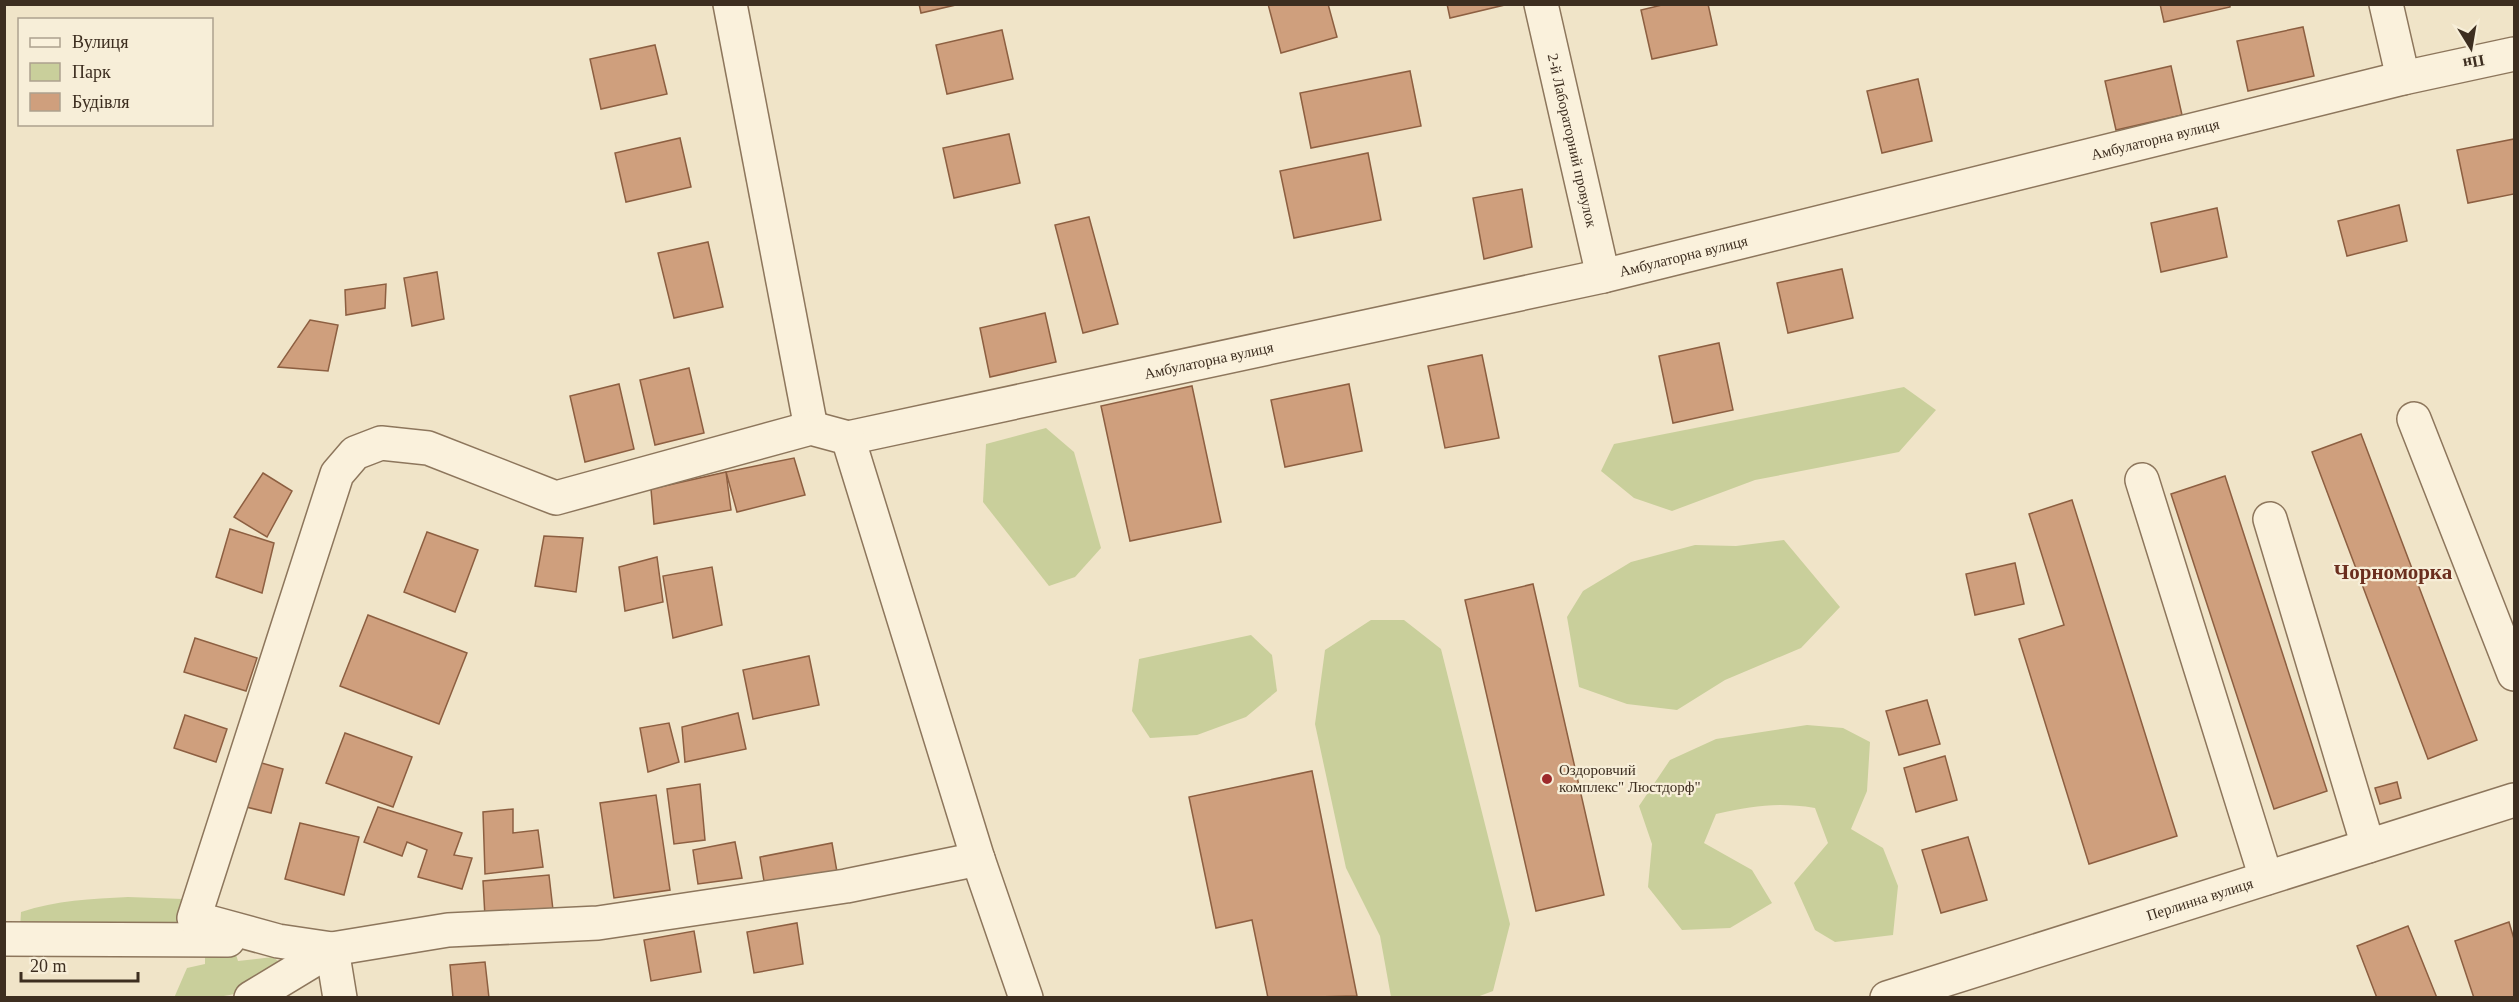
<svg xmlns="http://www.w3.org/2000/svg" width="2519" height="1002" font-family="Georgia,serif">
<rect width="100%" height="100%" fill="#f0e4c8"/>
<g fill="#c9cf9b">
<polygon points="1904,387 1936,410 1899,452 1755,480 1672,511 1634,498 1601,471 1614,444"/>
<polygon points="1046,428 1074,452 1101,548 1075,577 1049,586 983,502 986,444"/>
<polygon points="1784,540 1840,607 1801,648 1725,680 1677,710 1627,704 1579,687 1567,617 1583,591 1631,562 1695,545 1736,546"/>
<polygon points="1371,620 1404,620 1441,649 1510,924 1493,991 1477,997 1391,997 1380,936 1346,868 1315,724 1325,650"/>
<polygon points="1251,635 1272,655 1277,691 1246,717 1197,735 1150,738 1132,711 1139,659"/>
<path d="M1807 725 1843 728 1870 742 1867 791 1851 829 1883 848 1898 886 1893 935 1835 942 1815 930 1794 883 1828 843 1815 808C1776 802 1754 806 1716 814L1704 843 1752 870 1772 903 1730 928 1682 930 1648 887 1652 844 1639 806 1670 760 1716 739Z"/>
<path d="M128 897 183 899 185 916 176 922 155 928 20 929 21 912C57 900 91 899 128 897Z"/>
<path d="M234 948 238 961 273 957 282 964C241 1001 226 997 174 998L187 968 205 964V951Z"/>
</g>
<g fill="#cf9f7d" stroke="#8d5f41" stroke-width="1.5">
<polygon points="919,4 960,4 921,13"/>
<polygon points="1268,4 1328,4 1337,37 1281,53"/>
<polygon points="1447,4 1509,4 1450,18"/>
<polygon points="1666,4 1708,4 1717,45 1652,59 1641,10"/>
<polygon points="2160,4 2230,4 2230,7 2164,22"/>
<polygon points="2303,27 2314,76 2248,91 2237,41"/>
<polygon points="1002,30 1013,79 947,94 936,45"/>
<polygon points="655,45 667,94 601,109 590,59"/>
<polygon points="2171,66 2182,115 2116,130 2105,81"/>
<polygon points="1410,71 1421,126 1311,148 1300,93"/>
<polygon points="1918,79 1932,141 1882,153 1867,91"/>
<polygon points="1009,134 1020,183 954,198 943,148"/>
<polygon points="680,138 691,187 626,202 615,153"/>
<polygon points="2514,139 2514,194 2468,203 2457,150"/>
<polygon points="1368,153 1381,220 1294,238 1280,171"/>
<polygon points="1522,189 1532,247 1484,259 1473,198"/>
<polygon points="2399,205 2407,241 2347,256 2338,221"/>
<polygon points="2217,208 2227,257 2161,272 2151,223"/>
<polygon points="1089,217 1118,324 1083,333 1055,225"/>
<polygon points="708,242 723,307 674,318 658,253"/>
<polygon points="1842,269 1853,318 1788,333 1777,283"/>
<polygon points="437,272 444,319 412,326 404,278"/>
<polygon points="386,284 385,308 346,315 345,290"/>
<polygon points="1045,313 1056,362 990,377 980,328"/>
<polygon points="310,320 338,325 328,371 278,367"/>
<polygon points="1719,343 1733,410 1673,423 1659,356"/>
<polygon points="1482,355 1499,438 1445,448 1428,366"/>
<polygon points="689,368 704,433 655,445 640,380"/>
<polygon points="619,384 634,449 585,462 570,396"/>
<polygon points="1349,384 1362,451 1285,467 1271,400"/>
<polygon points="1192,386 1221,522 1130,541 1101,406"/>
<polygon points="2361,434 2477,740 2428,759 2312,452"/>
<polygon points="794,458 805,495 737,512 726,472"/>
<polygon points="726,472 731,510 654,524 651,489"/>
<polygon points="263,473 292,491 267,537 234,517"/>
<polygon points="2225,476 2327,791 2274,809 2171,494"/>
<polygon points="2072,500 2177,836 2089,864 2019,639 2064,625 2029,514"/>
<polygon points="230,529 274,543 262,593 216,577"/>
<polygon points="427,532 478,550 455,612 404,592"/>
<polygon points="544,536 583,538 576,592 535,586"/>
<polygon points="657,557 663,602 625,611 619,567"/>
<polygon points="2015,563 2024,604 1975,615 1966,574"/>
<polygon points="712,567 722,625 673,638 663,576"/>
<polygon points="1533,584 1604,895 1536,911 1465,600"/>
<polygon points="368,615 467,653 439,724 340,686"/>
<polygon points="195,638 257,658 246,691 184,672"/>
<polygon points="809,656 819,705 753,719 743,670"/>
<polygon points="1927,700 1940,744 1899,755 1886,711"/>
<polygon points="738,713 746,749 685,762 682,727"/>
<polygon points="185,715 227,729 216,762 174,748"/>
<polygon points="669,723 679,762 648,772 640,728"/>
<polygon points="345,733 412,757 393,807 326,783"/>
<polygon points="1945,756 1957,800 1916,812 1904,768"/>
<polygon points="251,760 283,769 271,813 238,805"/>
<polygon points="1312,771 1357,996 1268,998 1252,920 1216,928 1189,797"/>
<polygon points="2397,782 2401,798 2380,804 2375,788"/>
<polygon points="700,784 705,840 674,844 667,789"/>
<polygon points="656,795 670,890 614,898 600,803"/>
<polygon points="378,807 462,833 454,855 472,858 462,889 418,877 427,850 407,842 402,856 364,842"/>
<polygon points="513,809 513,833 538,830 543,867 485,874 483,812"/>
<polygon points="300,823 359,837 344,895 285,879"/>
<polygon points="1968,837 1987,900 1941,913 1922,850"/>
<polygon points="735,842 742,878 698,884 693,850"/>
<polygon points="832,843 837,872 765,887 760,857"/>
<polygon points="549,875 553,910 485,917 483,881"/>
<polygon points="2509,922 2514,939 2514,998 2474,998 2455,941"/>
<polygon points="797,923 803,964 754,973 747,932"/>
<polygon points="2408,926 2437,998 2377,998 2357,946"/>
<polygon points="694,931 701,972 651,981 644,940"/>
<polygon points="485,962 489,998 453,998 450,965"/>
</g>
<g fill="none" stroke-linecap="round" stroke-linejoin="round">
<defs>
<g id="minor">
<polyline points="730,4 811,428"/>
<path id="s1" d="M1541 4 1603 276"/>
<polyline points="2386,4 2403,78"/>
<polyline points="2414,419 2514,674"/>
<path id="s2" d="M848 438 1603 276 2403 78 2514 54"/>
<polyline points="2142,480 2266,878"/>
<polyline points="2270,519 2368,846"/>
<polyline points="4,939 228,940"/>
<polyline points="251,998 332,949 448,930 598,923 846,886 978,859"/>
<polyline points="340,998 332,949 278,941 194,918 337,474 355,453 381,443 428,448 556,498 811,428 848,438 978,859 1026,998"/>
<path id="s3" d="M1887 998 2514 800"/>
</g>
</defs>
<use href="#minor" stroke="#8d765c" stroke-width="36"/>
<use href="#minor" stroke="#faf1dc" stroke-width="33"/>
</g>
<circle fill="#9e2a2b" stroke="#f7eed8" stroke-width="2" cx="1547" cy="779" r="6"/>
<g text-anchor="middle" stroke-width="4.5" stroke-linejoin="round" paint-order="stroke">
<g font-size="15" fill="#3d2e20" stroke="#f7eed8">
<text dy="5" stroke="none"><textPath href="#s1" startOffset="140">2-й Лабораторний провулок</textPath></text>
<text dy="5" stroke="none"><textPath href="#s2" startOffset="1341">Амбулаторна вулиця</textPath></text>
<text dy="5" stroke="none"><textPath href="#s2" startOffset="855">Амбулаторна вулиця</textPath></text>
<text dy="5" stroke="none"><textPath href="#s2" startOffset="369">Амбулаторна вулиця</textPath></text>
<text dy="5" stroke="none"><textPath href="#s3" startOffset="328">Перлинна вулиця</textPath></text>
</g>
<g font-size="15" fill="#3d2e20" stroke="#f7eed8" text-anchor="start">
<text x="1559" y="775">Оздоровчий<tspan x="1559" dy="17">комплекс" Люстдорф"</tspan></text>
</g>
<g font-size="21" font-weight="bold" fill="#6b2e1e" stroke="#f7eed8">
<text x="2393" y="579">Чорноморка</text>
</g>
</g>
<rect width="2519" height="1002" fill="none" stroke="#3d2e20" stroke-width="12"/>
<rect x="18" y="18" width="195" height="108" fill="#f7eed8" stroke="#ada18e" stroke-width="1.5"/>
<rect x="30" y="38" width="30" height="9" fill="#faf1dc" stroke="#ada18e" stroke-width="1.5"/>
<text x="72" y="48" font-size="18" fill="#3d2e20">Вулиця</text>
<rect x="30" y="63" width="30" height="18" fill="#c9cf9b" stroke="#ada18e" stroke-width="1.5"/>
<text x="72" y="78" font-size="18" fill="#3d2e20">Парк</text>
<rect x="30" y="93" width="30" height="18" fill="#cf9f7d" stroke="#ada18e" stroke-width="1.5"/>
<text x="72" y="108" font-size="18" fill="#3d2e20">Будівля</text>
<g transform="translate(2471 48) rotate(169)" stroke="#f7eed8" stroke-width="4.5" paint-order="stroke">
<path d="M0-4.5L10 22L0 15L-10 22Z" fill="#3d2e20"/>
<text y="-9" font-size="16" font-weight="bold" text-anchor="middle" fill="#3d2e20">Пн</text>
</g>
<path d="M21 972v9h117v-9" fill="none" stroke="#3d2e20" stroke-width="3"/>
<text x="30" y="972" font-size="18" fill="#3d2e20" stroke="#f7eed8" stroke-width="4.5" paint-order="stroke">20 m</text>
</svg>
